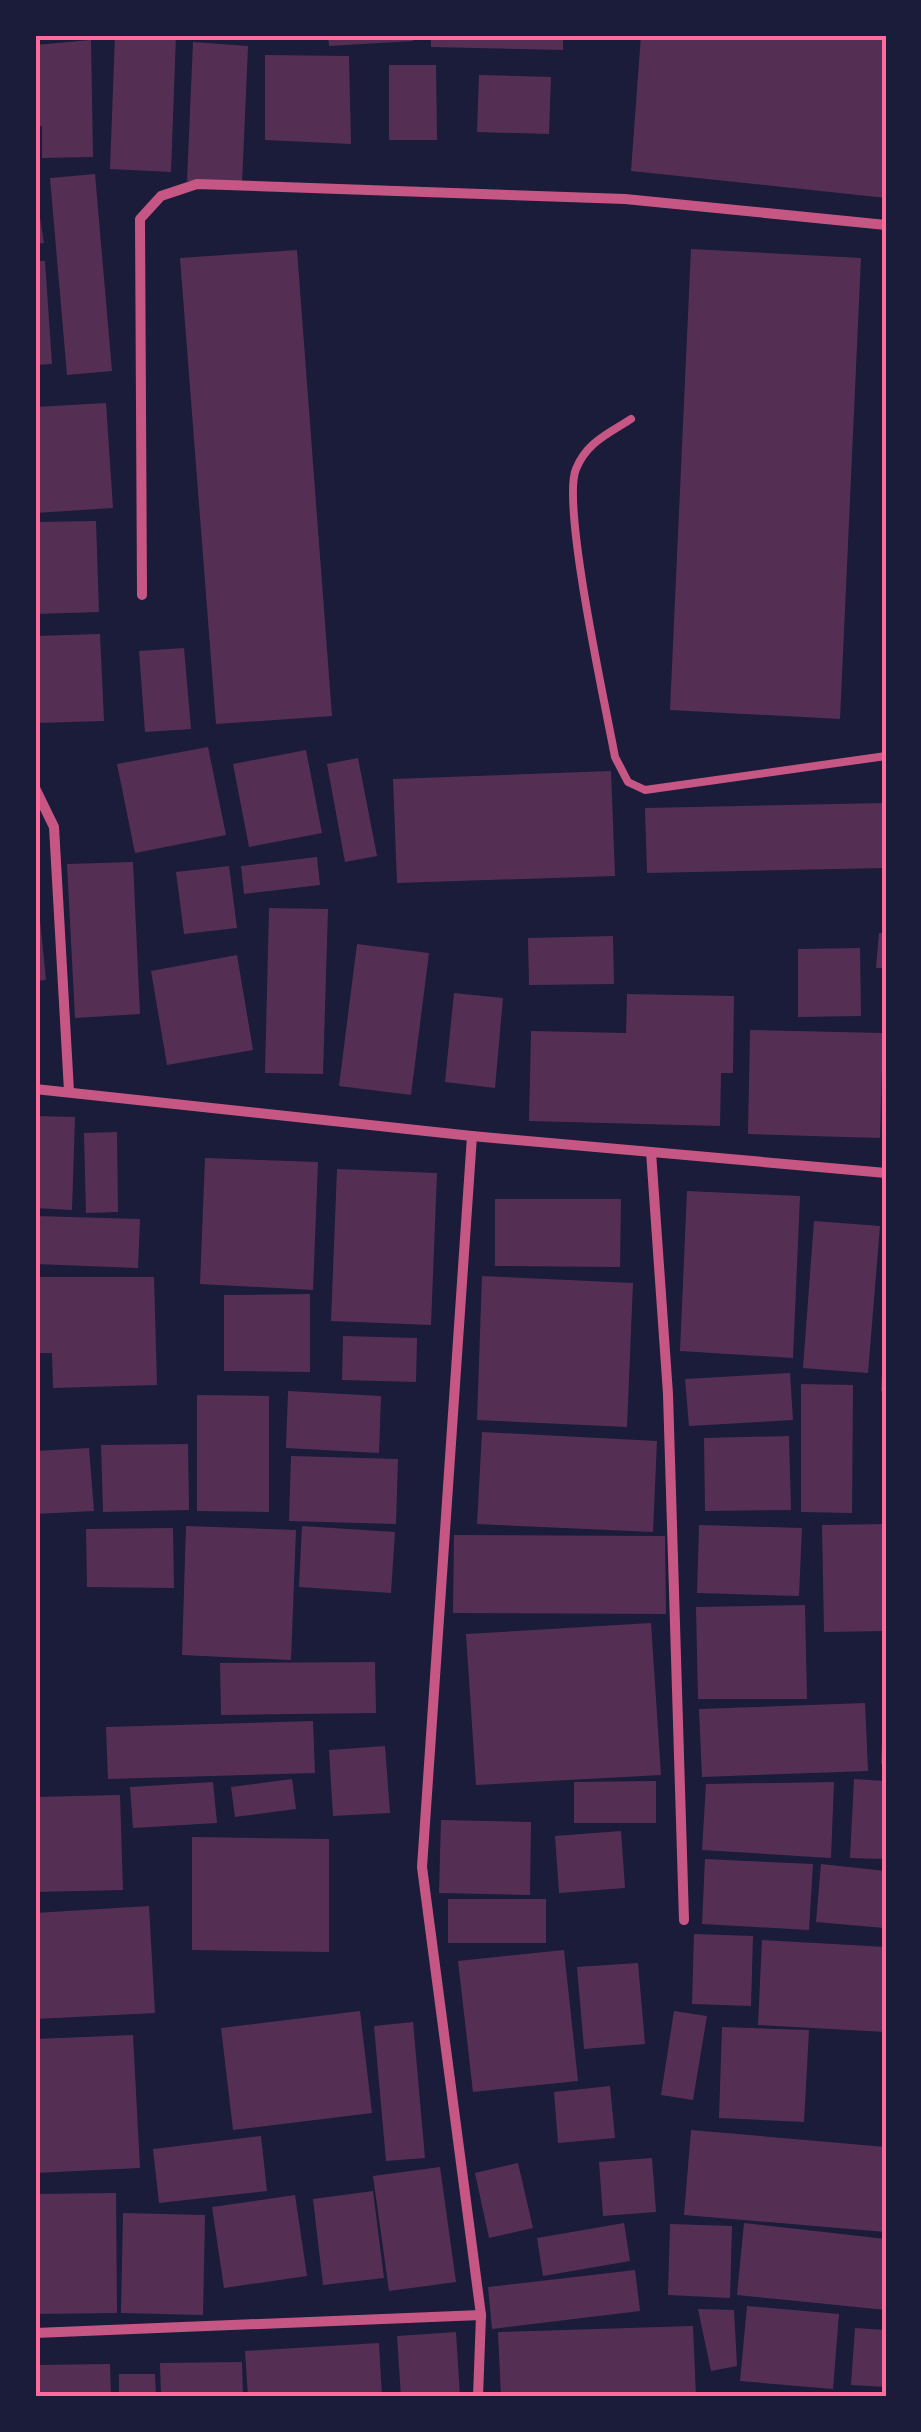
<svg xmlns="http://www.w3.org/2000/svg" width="921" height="2432" font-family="'Sofia Sans Condensed',sans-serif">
<rect width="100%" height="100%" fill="#1b1b3a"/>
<g fill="#542f53">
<polygon points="115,35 176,35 171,172 110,169"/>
<polygon points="328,35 412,35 413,41 329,46"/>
<polygon points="431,35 563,35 563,50 431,47"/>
<polygon points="641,35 886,35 886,198 631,171"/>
<polygon points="91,40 93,157 42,158 42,126 35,126 35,45"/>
<polygon points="193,42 248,46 242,184 187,181"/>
<polygon points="265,55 349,56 351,144 265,140"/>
<polygon points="389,65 436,65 437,140 389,140"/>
<polygon points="479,75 551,77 549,134 477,132"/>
<polygon points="95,174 112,371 67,375 50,178"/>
<polygon points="35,186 44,243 35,244"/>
<polygon points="691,249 861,258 840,719 670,710"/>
<polygon points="297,250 332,716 216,724 180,258"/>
<polygon points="35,261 45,261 52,364 35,365"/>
<polygon points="106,403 113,508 35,513 35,407"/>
<polygon points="96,521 99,612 35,614 35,522"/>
<polygon points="100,634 104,721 35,723 35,636"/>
<polygon points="184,648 191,729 145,732 139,651"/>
<polygon points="208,747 226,835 135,853 117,764"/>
<polygon points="306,750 322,833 249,847 233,764"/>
<polygon points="358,758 377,856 345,862 327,764"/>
<polygon points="611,771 615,876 397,883 393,779"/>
<polygon points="886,803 886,868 647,873 645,808"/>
<polygon points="317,857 320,885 244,894 241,866"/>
<polygon points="133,862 140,1014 75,1018 67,864"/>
<polygon points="229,866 237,928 184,934 176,872"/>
<polygon points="35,870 46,980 35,981"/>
<polygon points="269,908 328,909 323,1074 265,1073"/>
<polygon points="879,933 886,933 886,968 876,968"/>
<polygon points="613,936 614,984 529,985 528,938"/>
<polygon points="357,944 429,953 411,1095 339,1086"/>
<polygon points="860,948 861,1016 798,1017 798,949"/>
<polygon points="237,955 253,1050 167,1065 151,971"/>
<polygon points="454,993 503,998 495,1088 445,1082"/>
<polygon points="627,994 734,996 733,1073 721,1073 720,1126 529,1121 531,1031 626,1033"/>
<polygon points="750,1030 883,1033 880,1138 748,1134"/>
<polygon points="35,1116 75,1117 72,1210 35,1208"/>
<polygon points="117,1132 118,1212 86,1213 84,1133"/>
<polygon points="205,1158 318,1162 313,1290 200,1284"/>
<polygon points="337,1169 437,1173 431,1325 331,1321"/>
<polygon points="687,1191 800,1196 793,1358 680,1351"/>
<polygon points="495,1199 621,1199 620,1267 495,1266"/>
<polygon points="35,1216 140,1219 138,1268 35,1264"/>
<polygon points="814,1221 880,1226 868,1373 803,1368"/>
<polygon points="482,1276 633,1283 627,1427 477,1420"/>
<polygon points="35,1277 154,1277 157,1385 53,1388 52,1353 35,1353"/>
<polygon points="310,1294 310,1372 224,1371 224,1295"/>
<polygon points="343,1336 417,1338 416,1382 342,1380"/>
<polygon points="883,1354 886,1354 886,1392 881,1391"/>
<polygon points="790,1373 793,1420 689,1426 685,1379"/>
<polygon points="801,1384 853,1385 852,1513 801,1512"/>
<polygon points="288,1391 381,1396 379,1453 286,1448"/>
<polygon points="197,1395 269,1396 269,1512 197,1511"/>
<polygon points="482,1432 657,1441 653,1532 477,1524"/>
<polygon points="789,1436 791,1510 705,1511 704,1438"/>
<polygon points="188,1444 189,1510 103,1512 101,1445"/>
<polygon points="89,1448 94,1511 35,1514 35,1451"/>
<polygon points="291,1456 398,1459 396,1524 289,1521"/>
<polygon points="886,1524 886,1631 824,1632 822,1525"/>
<polygon points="699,1525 802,1528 799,1596 697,1593"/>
<polygon points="186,1526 296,1530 291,1660 182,1655"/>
<polygon points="302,1526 395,1532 391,1593 299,1587"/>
<polygon points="173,1528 174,1588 87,1587 86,1529"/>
<polygon points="454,1535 665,1536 666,1614 453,1613"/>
<polygon points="805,1605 807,1699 698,1699 696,1607"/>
<polygon points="651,1623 661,1775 476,1785 466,1634"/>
<polygon points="375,1662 376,1713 221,1715 220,1663"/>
<polygon points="865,1703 868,1771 702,1777 699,1709"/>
<polygon points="883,1717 886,1717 886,1764 881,1764"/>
<polygon points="313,1721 315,1773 108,1779 106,1727"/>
<polygon points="385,1746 390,1813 333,1816 329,1750"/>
<polygon points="292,1779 296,1809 235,1817 231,1787"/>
<polygon points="854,1779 886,1781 886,1859 850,1858"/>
<polygon points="656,1781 656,1823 574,1823 574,1782"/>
<polygon points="213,1782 217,1823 133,1828 130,1787"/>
<polygon points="834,1782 831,1858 702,1850 706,1784"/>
<polygon points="120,1795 123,1890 35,1892 35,1797"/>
<polygon points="441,1820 531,1822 530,1895 439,1893"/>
<polygon points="621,1831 625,1888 559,1893 555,1836"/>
<polygon points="192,1837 329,1839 329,1952 192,1950"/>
<polygon points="705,1859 813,1864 809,1930 702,1924"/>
<polygon points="821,1864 886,1871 884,1928 816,1922"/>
<rect x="448" y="1899" width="98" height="44"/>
<polygon points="149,1906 155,2013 35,2019 35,1913"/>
<polygon points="694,1934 753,1936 751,2006 692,2004"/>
<polygon points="762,1940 886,1947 886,2032 758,2025"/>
<polygon points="564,1950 578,2081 473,2092 458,1961"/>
<polygon points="638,1963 645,2044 584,2049 577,1967"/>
<polygon points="360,2011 372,2113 233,2130 221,2028"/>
<polygon points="674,2011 707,2016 693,2100 661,2095"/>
<polygon points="413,2022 425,2158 386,2161 374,2026"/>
<polygon points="722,2027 809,2030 804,2122 719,2118"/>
<polygon points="133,2035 140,2168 35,2173 35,2039"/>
<polygon points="610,2086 615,2138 558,2143 554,2092"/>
<polygon points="691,2130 886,2147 886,2232 684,2215"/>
<polygon points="261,2136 267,2191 159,2203 153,2149"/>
<polygon points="652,2158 656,2212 603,2216 599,2162"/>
<polygon points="518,2163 533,2228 489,2238 475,2173"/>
<polygon points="440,2167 456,2282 389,2291 373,2176"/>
<polygon points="373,2191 384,2278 323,2285 313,2199"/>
<polygon points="116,2193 117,2313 35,2314 35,2194"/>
<polygon points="295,2195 307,2276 224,2288 212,2207"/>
<polygon points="123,2213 205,2215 203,2315 121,2313"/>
<polygon points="624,2223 630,2261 543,2276 537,2238"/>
<polygon points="744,2223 886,2239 886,2310 737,2295"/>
<polygon points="670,2224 732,2226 730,2298 668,2295"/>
<polygon points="635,2270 640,2311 492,2329 488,2287"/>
<polygon points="747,2306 839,2314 833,2389 740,2381"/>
<polygon points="698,2309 734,2310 737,2366 711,2371"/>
<polygon points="693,2326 696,2397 501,2397 498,2332"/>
<polygon points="855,2328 886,2330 886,2387 851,2385"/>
<polygon points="456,2332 460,2397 401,2397 397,2336"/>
<polygon points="379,2343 382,2397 248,2397 245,2351"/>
<polygon points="242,2362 243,2397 161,2397 160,2363"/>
<polygon points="110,2364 111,2397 35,2397 35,2365"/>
<polygon points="119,2374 155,2374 156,2397 119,2397"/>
</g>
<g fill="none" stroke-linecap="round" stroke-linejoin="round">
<path stroke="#c65784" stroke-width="8" d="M631 419C608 434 587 442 576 469 561 504 606 708 615 757L628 782 645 790 886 756"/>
<g stroke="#c65784" stroke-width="10">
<polyline points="142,595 140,219 161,196 197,184 625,199 886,225"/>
<polyline points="35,788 54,827 69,1091"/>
<polyline points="35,1089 472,1136 886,1173"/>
<polyline points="472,1136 422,1867 481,2315 478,2397"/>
<polyline points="651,1152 668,1394 684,1920"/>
<polyline points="35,2333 481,2315"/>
</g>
</g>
<rect width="921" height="2432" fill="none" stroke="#1b1b3a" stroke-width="75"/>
<rect x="38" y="38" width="846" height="2356" fill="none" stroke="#ff6b9d" stroke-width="4"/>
</svg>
